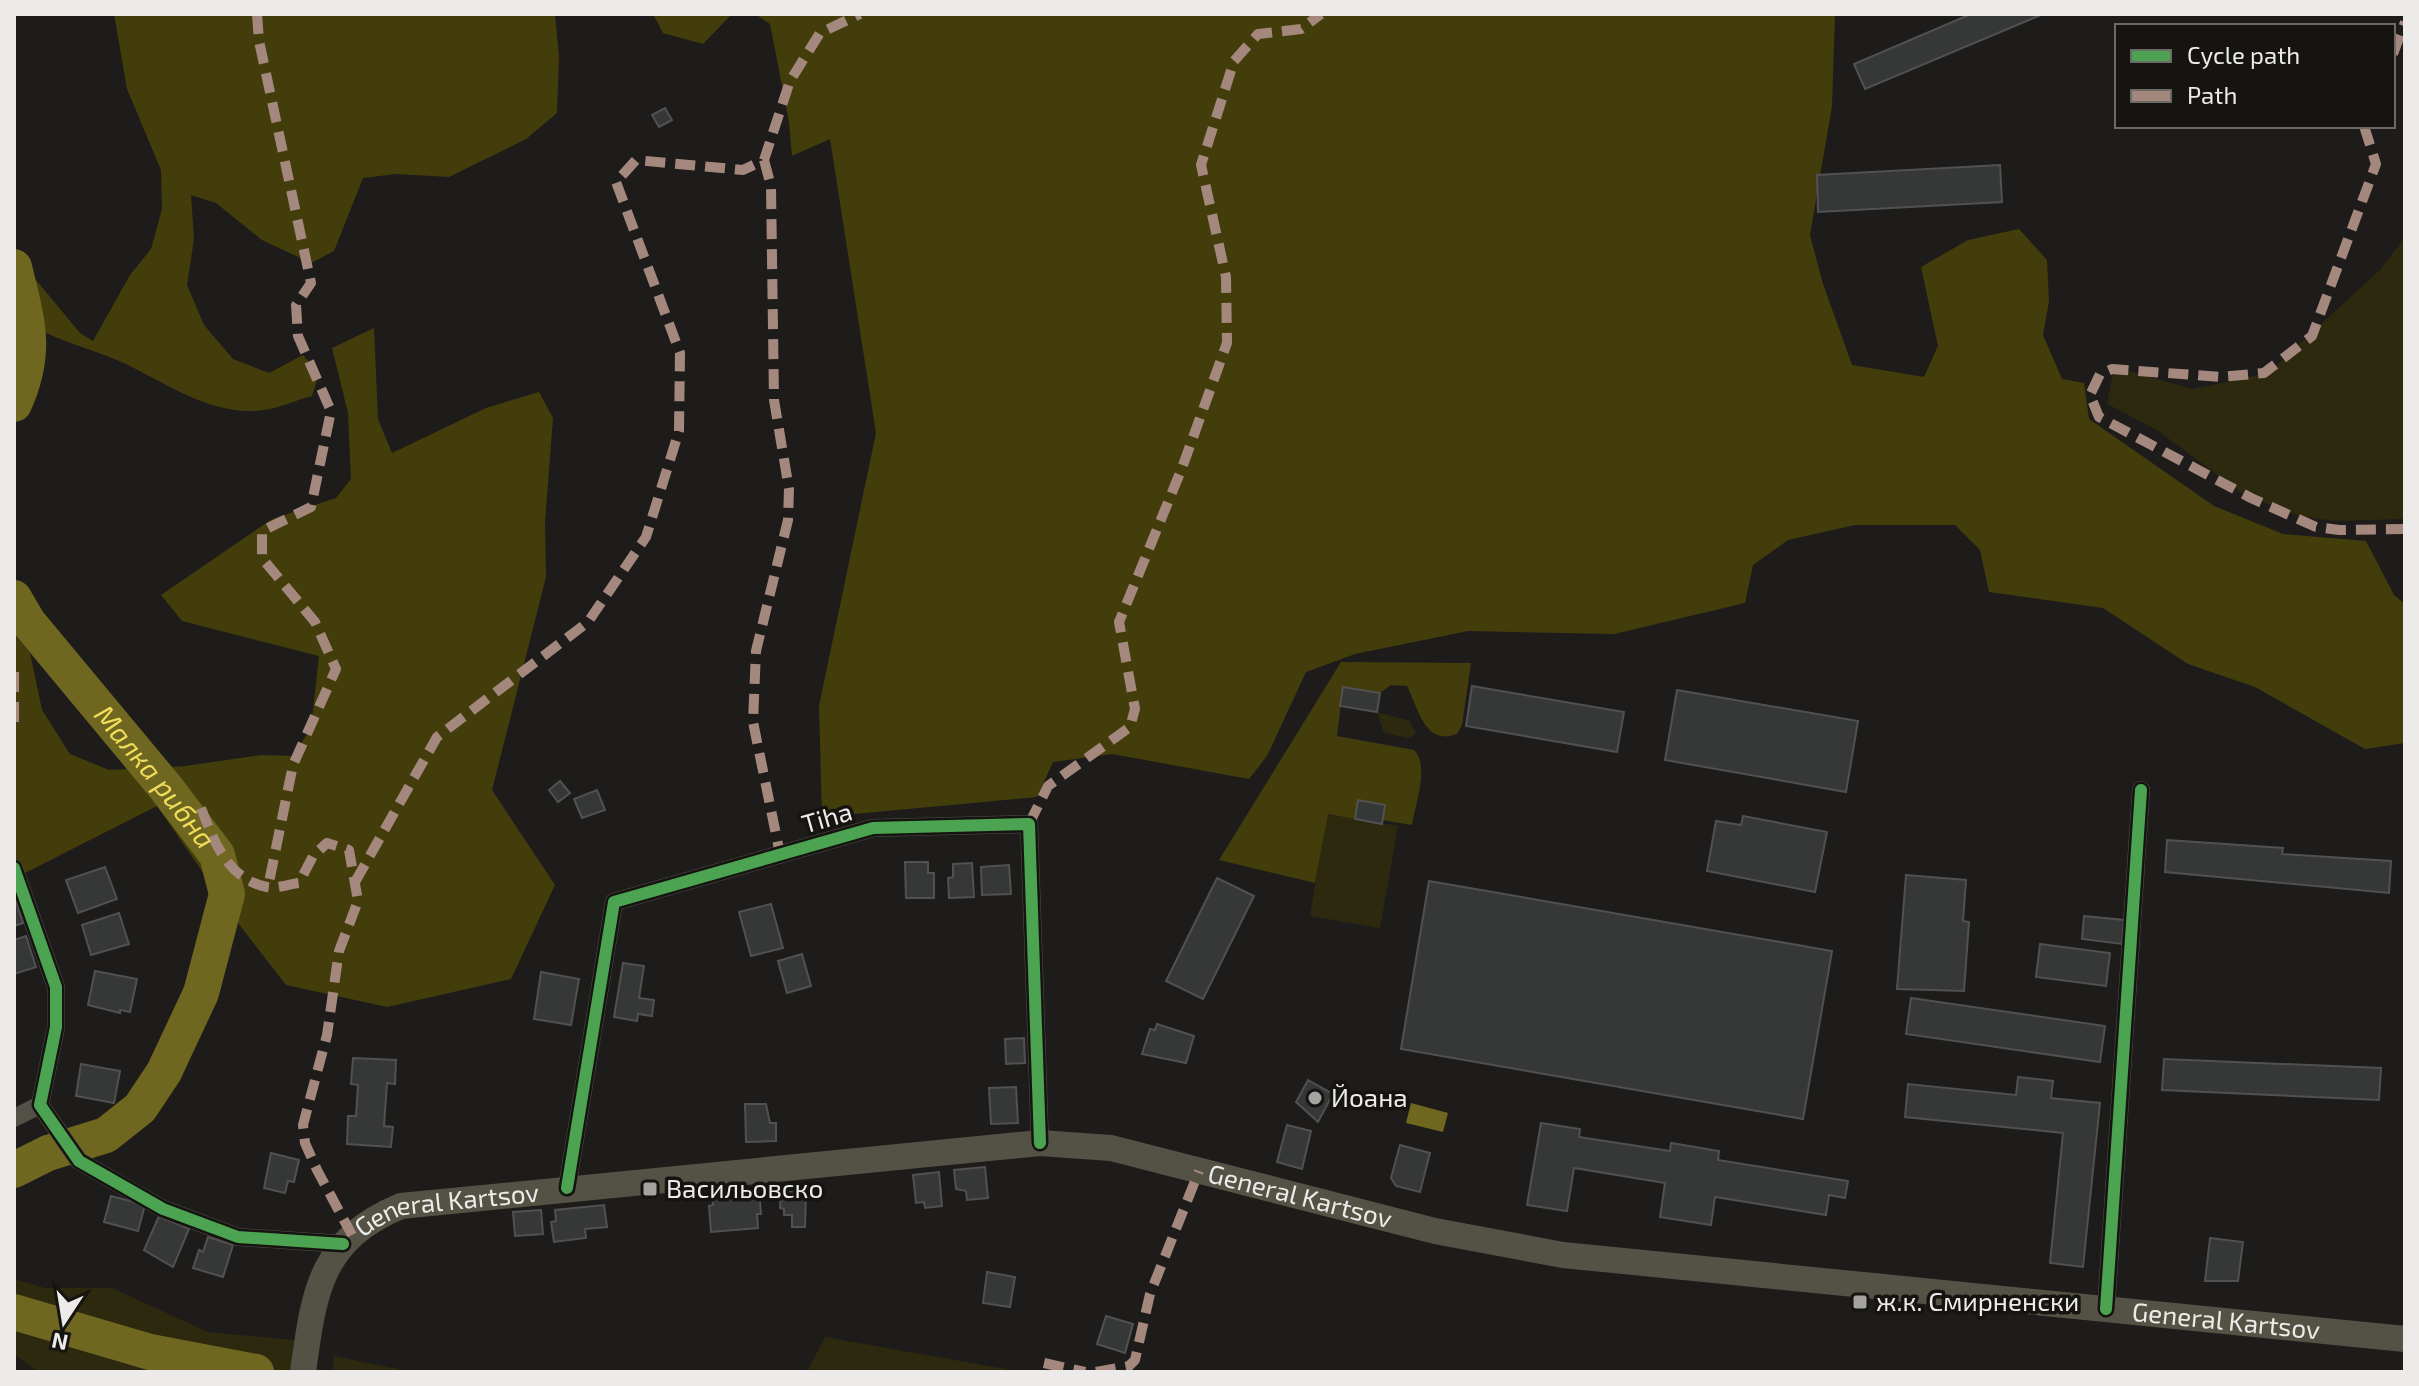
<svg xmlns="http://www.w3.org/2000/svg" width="2419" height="1386" font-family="'Exo 2',sans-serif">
<rect width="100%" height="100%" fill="#1d1c1a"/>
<g fill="#2d290f">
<polygon points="2405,237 2405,519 2336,521 2299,516 2243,494 2157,430 2107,404 2114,367 2193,389 2268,373 2381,269"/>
<polygon points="1377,712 1410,721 1416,734 1409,738 1384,733"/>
<polygon points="1327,814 1398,826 1380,928 1310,916"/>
<polygon points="14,1279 45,1288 112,1288 208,1332 294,1340 291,1372 38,1372 14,1354"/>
<polygon points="825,1337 1022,1372 807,1372"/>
<polygon points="334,1356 412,1372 333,1372"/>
</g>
<g fill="#433d0c">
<path d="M114 14H555L559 56 557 113 526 139 449 177 396 174 363 178 334 251 311 263 262 240 216 203 191 195 194 239 187 285 204 325 233 359 269 373 303 355 319 374 312 396C296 400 280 408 264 410 213 417 169 385 126 364 96 350 63 343 34 327L22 263 80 333 93 341 130 275 151 249 162 209 161 170 127 89Z"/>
<polygon points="653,14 732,14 703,44 663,33"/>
<polygon points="755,14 1835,14 1832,106 1810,235 1823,284 1852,365 1924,377 1938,346 1921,267 1968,240 2019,229 2047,260 2049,301 2043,335 2062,379 2084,383 2089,419 2214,506 2283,534 2366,541 2394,595 2405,604 2405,743 2365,749 2255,687 2188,664 2103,608 1989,592 1980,550 1955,525 1855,525 1788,540 1753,565 1745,603 1614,634 1468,631 1355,654 1306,672 1267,756 1249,779 1112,754 1053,762 1037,797 822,817 819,706 876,433 830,139 792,156 789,122 770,24"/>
<polygon points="374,328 378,419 392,453 486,408 539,392 553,418 545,522 546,577 492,790 555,885 511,979 387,1007 286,985 238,923 157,806 23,874 14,868 14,634 30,653 42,710 70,754 109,770 185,766 261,755 293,756 311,728 319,656 182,621 161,595 272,519 336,498 351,479 348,413 332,348"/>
<path d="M1341 662 1471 663 1462 725 1457 734C1425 746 1419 710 1407 686L1391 685 1380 693 1343 687 1337 736 1414 750C1430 766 1415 804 1412 825L1382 820 1358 801 1355 819 1328 814 1315 883 1219 860Z"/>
</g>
<polygon fill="#6f661f" points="1411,1103 1448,1113 1443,1132 1406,1123"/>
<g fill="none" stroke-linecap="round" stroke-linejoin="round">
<g stroke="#6f661f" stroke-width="36">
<path d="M14 267C27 321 38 351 14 404"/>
<path id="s1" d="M14 598 28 622 166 788 217 855 227 894 201 993 164 1072 140 1108 106 1135 48 1153 14 1170"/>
<polyline points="14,1312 150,1352 256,1372"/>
</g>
</g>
<g fill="#363737" stroke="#505150" stroke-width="2">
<polygon points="1971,14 2041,15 1865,89 1854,64"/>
<polygon points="665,108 672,120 659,127 652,115"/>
<polygon points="2000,165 2002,202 1818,212 1817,175"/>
<polygon points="1472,686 1624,712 1617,752 1466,726"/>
<polygon points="1343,687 1380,693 1377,712 1340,706"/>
<polygon points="1677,690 1858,721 1846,792 1665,760"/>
<polygon points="560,781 570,793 558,802 549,790"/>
<polygon points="597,790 605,810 582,818 574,799"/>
<polygon points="1358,800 1385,805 1382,824 1355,819"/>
<polygon points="1743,816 1827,832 1815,892 1707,871 1716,821 1741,825"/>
<polygon points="2167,840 2283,848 2282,854 2391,861 2389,893 2165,872"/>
<polygon points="905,862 928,862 928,873 934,873 934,898 906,898"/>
<polygon points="972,863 974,897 949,898 948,878 953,877 953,864"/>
<polygon points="1009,865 1011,894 982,895 981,867"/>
<polygon points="105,867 117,899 78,913 66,880"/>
<polygon points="1906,875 1966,880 1963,921 1969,922 1964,991 1897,989"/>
<polygon points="1217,878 1254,896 1203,999 1166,981"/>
<polygon points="1429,881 1832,951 1803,1119 1401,1049"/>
<polygon points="14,895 23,923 14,926"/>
<polygon points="771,904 783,948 751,956 739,912"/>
<polygon points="119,913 129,944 91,955 82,925"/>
<polygon points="2084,916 2124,920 2122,944 2082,939"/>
<polygon points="26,936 36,967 14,974 14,940"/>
<polygon points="2040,944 2110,953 2106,986 2036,977"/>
<polygon points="802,954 811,986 787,993 778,961"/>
<polygon points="623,963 644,966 639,998 654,1000 652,1016 638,1014 637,1021 614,1017"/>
<polygon points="95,971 137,979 130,1012 120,1010 120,1013 88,1005"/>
<polygon points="541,972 579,979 571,1025 534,1019"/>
<polygon points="1911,998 2105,1026 2100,1062 1906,1034"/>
<polygon points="1157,1024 1194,1036 1186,1063 1142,1054 1150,1029 1155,1030"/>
<polygon points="1024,1038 1025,1063 1006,1064 1005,1039"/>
<polygon points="353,1058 396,1060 395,1084 387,1083 384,1126 393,1127 391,1147 347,1144 348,1116 356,1116 358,1085 351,1084"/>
<polygon points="2164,1059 2381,1068 2379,1100 2162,1090"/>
<polygon points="81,1064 120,1071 114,1103 76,1096"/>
<polygon points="2018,1077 2053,1081 2051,1098 2100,1103 2083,1267 2050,1263 2063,1133 1905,1117 1908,1084 2016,1095"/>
<polygon points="1308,1080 1333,1094 1318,1122 1296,1102"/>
<polygon points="1016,1087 1018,1123 991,1124 989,1088"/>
<polygon points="745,1104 766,1104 770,1123 776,1123 776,1141 746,1142"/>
<polygon points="1541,1123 1580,1129 1579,1137 1670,1151 1671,1143 1719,1151 1718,1160 1848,1181 1845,1198 1829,1195 1826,1215 1715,1197 1711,1225 1660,1217 1665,1183 1574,1168 1567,1211 1527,1205"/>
<polygon points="1287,1125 1311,1131 1302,1169 1277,1162"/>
<polygon points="1400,1145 1430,1153 1420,1192 1396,1186 1391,1178"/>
<polygon points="271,1153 299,1160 294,1182 288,1181 285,1193 264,1188"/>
<polygon points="985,1167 988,1198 967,1200 966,1191 956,1189 954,1170"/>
<polygon points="939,1172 942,1206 925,1208 924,1202 916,1203 913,1175"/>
<polygon points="759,1189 761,1214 757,1214 758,1228 711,1232 709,1206 713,1205 712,1194"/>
<polygon points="781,1192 806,1192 805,1227 792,1227 792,1215 784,1215 784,1209 780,1208"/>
<polygon points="111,1196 145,1205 138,1231 104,1222"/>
<polygon points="604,1205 607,1227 585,1229 586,1238 554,1242 551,1222 556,1221 555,1210"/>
<polygon points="541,1210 543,1234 515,1236 513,1212"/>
<polygon points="159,1216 189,1229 173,1267 144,1250"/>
<polygon points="208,1237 233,1245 223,1277 193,1268 199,1250 203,1252"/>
<polygon points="2210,1238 2243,1242 2238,1281 2205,1281"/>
<polygon points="987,1272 1015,1277 1010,1307 983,1303"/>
<polygon points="1106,1316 1133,1324 1125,1353 1097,1344"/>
</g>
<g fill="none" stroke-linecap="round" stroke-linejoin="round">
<g stroke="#525147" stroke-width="18">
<polyline points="14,868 56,987 56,1027 40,1105 79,1161 163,1209 238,1237 343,1244"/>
<polyline points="14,1118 40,1105"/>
<polyline points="567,1188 614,902 873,828 1029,824 1040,1143"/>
<polyline points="2106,1309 2141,790"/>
</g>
<path stroke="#545244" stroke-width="26" id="s2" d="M303 1372C314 1293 319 1240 401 1206L1040 1143 1111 1148 1435 1231 1563 1255 2405 1339"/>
<g stroke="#a5887d" stroke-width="10" stroke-dasharray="20 10" stroke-linecap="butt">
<polyline points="257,14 259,41 311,283 296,305 298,336 331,411 311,507 262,531 262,558 315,622 336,669 293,765 268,887"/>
<polyline points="2393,54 2405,22"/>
<polyline points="2364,126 2376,164 2312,336 2264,373 2221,377 2112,369 2100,374 2090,395 2099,417 2251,498 2316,527 2339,530 2405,529"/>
<polyline points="764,160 771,186 774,400 789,489 788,520 756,651 753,722 780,854"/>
<polyline points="14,672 14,723"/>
<path d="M201 808C214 841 227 879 267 887 276 889 290 884 299 883L313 856 327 843 349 850 358 901 339 951 327 1035 303 1125 305 1143 317 1170 352 1235"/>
<polyline points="1029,824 1048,786 1130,727 1135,709 1119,622 1182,468 1227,343 1226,277 1201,165 1234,61 1258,34 1301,29 1321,14"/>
<polyline points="355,882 437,737 588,622 646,537 679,431 680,353 616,182 636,160 743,170 764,160 790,81 820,33 860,14"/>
<polyline points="1044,1363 1085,1372"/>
<polyline points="1096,1372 1129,1366 1135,1360 1150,1294 1199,1171"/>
</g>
<defs>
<g id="cycleway">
<polyline points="14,868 56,987 56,1027 40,1105 79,1161 163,1209 238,1237 343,1244"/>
<polyline points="567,1188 614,902 873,828 1029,824 1040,1143"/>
<polyline points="2106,1309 2141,790"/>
</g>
</defs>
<use href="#cycleway" stroke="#151410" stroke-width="17"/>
<use href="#cycleway" stroke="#4ca352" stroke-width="12"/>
</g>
<g fill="#a4a3a1" stroke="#151410" stroke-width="3">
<circle cx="1315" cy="1098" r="8"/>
<rect x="642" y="1181" width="16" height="16" rx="4"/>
<rect x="1852" y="1294" width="16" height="16" rx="4"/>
</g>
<g text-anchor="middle" stroke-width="7" stroke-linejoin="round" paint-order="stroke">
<g font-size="26" fill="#ecebe9" stroke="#151410">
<text transform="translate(827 818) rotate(-16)" y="9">Tiha</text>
<text dy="9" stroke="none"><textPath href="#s2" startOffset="1114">General Kartsov</textPath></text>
<text dy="9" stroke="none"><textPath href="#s2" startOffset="250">General Kartsov</textPath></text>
<text dy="9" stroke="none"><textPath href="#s2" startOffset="2050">General Kartsov</textPath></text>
</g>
<g font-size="26" fill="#ecebe9" stroke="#151410" text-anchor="start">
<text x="1331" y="1107">Йоана</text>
<text x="666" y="1198">Васильовско</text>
<text x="1876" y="1311">ж.к. Смирненски</text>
</g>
<g font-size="28" font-style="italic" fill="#efdd59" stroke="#151410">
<text dy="10" stroke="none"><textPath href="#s1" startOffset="228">Малка рибна</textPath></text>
</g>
</g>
<rect width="2419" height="1386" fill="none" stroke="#ecebe9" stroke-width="32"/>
<rect x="2115" y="24" width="280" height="104" fill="#151410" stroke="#6b6a67" stroke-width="2"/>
<rect x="2131" y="50" width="40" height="12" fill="#4ca352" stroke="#6b6a67" stroke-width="2"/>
<text x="2187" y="64" font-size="24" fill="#ecebe9">Cycle path</text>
<rect x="2131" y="90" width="40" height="12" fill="#a5887d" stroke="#6b6a67" stroke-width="2"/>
<text x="2187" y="104" font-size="24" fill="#ecebe9">Path</text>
<g transform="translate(64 1322) rotate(192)" stroke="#151410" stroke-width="6" paint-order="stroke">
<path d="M0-6L14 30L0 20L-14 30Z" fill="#ecebe9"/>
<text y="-12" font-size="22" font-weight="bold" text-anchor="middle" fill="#ecebe9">N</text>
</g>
</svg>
